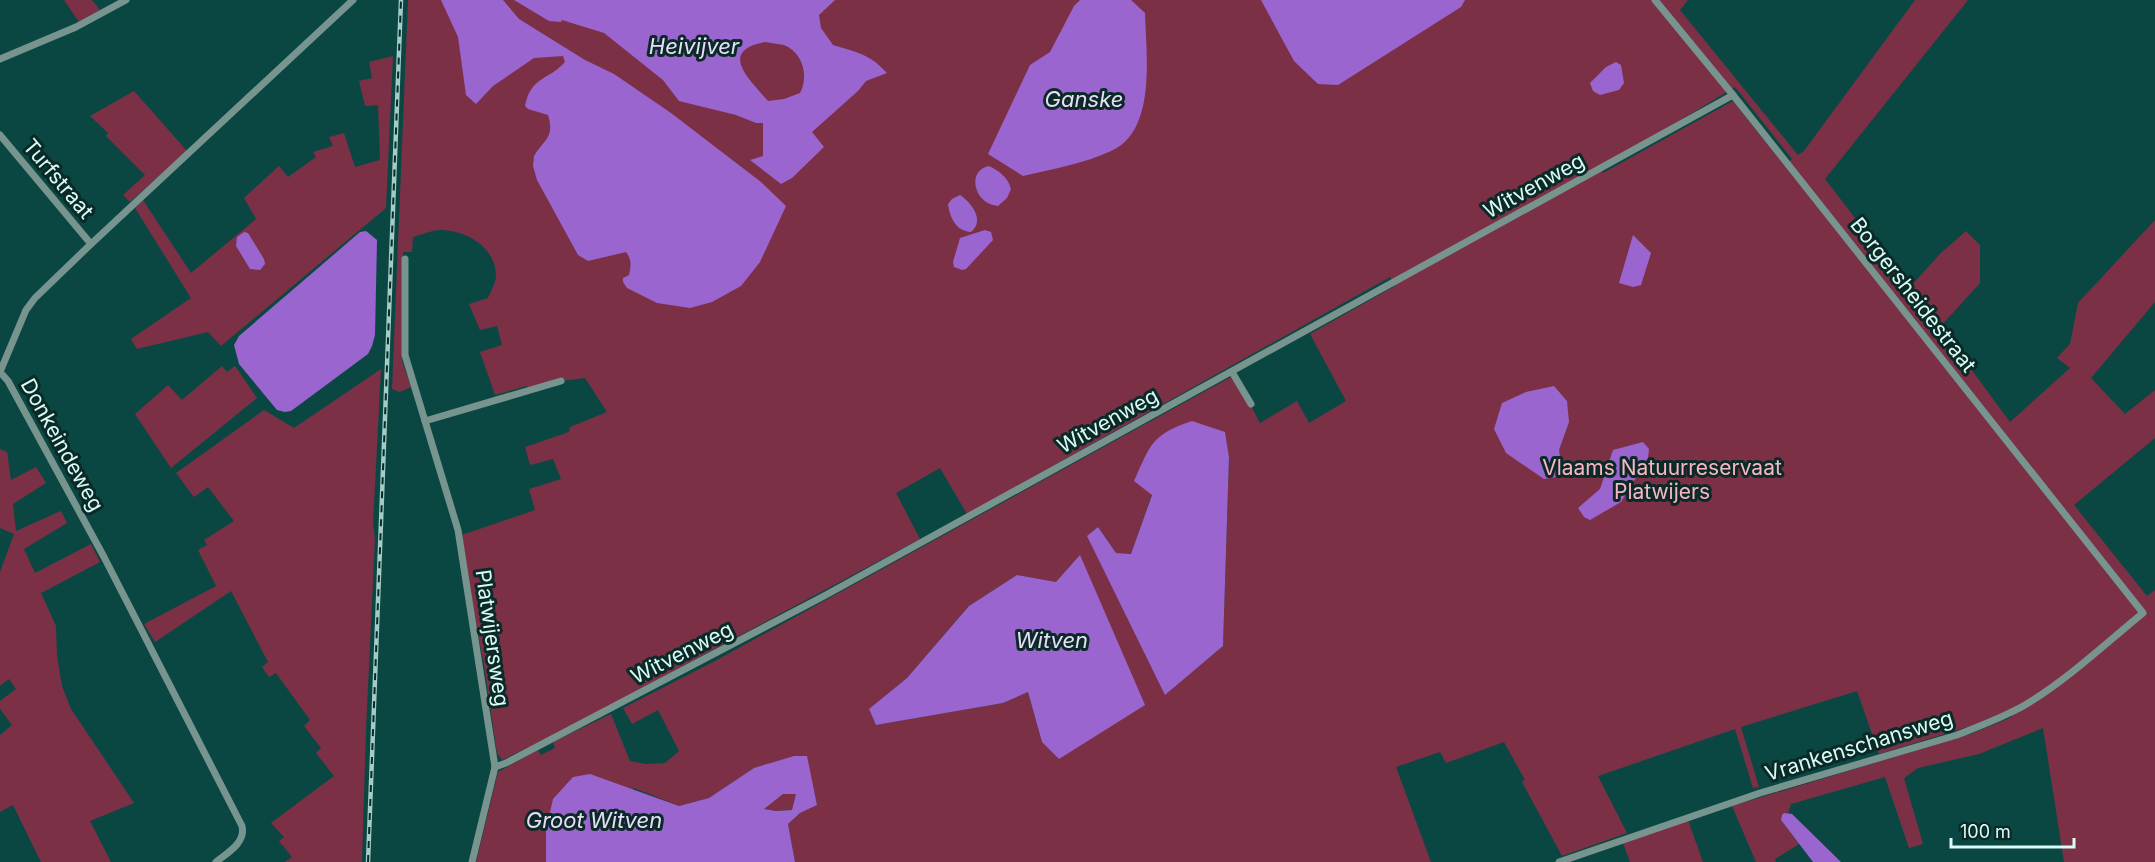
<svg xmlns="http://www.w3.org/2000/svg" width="2155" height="862" font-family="Inter,sans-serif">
<rect width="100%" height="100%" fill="#0b4742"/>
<g fill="#7c3046" fill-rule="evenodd">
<polygon points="64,0 92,0 100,10 79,22"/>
<path d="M408 0H1688L1680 10 1798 155 1804 151 1915 0H1968L1825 179 1909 288 1941 253 1966 231 1980 245V283L1940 327 2010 422 2070 368 2057 358 2070 344 2078 303 2155 220V302L2091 378 2125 414 2155 390V438L2074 505 2147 596 2155 590V862H2064L2043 728 1979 754 1918 768 1904 778 1923 844 1909 848 1885 777 1791 804 1788 813H1784L1781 820 1799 844 1775 859 1776 862H1756L1732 806 1971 734 2012 717 2008 710 1974 725 1879 754 1857 691 1741 727 1759 787 1753 788 1735 729 1598 776 1627 833 1562 856 1522 782 1525 780 1504 742 1446 763 1440 752 1396 767 1431 862H795L788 824 800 813 817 805 806 756 754 768 709 798 679 806 634 788 546 830V862H476L498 772 538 750 541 755 555 748 553 742 611 714 630 761 646 764 665 763 679 751 658 710 632 724 623 708 715 661 1231 377 1238 381 1260 423 1297 401 1309 423 1346 401 1310 334 1395 286 1390 277 967 514 940 468 896 493 920 539 554 735 502 760 497 753 484 665 459 536 535 510 529 489 561 479 553 459 530 465 525 447 569 432 570 427 607 412 585 378 561 381 528 390 527 386 495 395 480 352 502 345 497 326 480 330 469 304 488 298C491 291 496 282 496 276 496 247 466 230 440 230 432 230 421 235 413 237L412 252H403L402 361 411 387 400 392 392 389ZM1735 87 1792 159 1785 166 1733 101 1603 173 1601 168ZM1225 433 1229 457 1223 646 1166 694 1088 536 1098 527 1116 553 1131 554 1152 494ZM1017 575 1056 582 1042 742 1028 692 1003 703 876 725 869 709 907 678 969 606Z"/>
<polygon points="393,56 386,208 221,346 208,332 137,349 131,339 191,298 135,208 143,200 191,273 256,219 244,198 279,166 288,177 316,157 313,152 333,146 329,137 344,133 355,167 380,160 378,105 365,106 359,81 372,78 369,62"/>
<polygon points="134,91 187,151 130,202 123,195 145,175 106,136 108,133 90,116"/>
<polygon points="222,366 227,372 235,366 257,398 171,468 135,414 168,385 182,400"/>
<polygon points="381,369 373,523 375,539 366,729 362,862 285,862 292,857 279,841 284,837 271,823 334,776 316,753 321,748 304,726 310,720 276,673 269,677 262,667 268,662 231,591 155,642 144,624 216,586 198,550 207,545 204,540 234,521 208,487 194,497 176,473 264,410 294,428"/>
<polygon points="0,449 7,452 11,480 36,467 46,483 13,504 16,531 61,511 67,523 24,549 35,573 91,544 100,562 41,593 56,626 57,656 62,686 71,709 134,803 90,821 111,862 41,862 13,805 0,812 0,735 12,725 0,709 0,701 16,689 9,679 0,686 0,572 14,534 0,528"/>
<polygon points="783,794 796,794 792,810 776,811 763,809"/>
<polygon points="1688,820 1703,862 1630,862 1623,843"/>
</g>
<g fill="#9b65d0" fill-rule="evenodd">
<path d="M441 0H503L519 19 585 60 614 74 671 113 761 182 786 206 760 262 741 286 712 302 690 308 657 303 627 288 623 282V278L629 275C631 266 632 260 626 252L588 261 578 255 537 180 533 166 534 156C544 139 555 138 548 115L528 109 525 106C531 76 548 81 565 62L563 56 534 58 493 86 476 104 466 95 458 37Z"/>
<path d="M514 0H835L819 15 821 28 833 45C856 52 870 54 887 73L866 81 858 91 812 132 824 147 792 178 781 184 750 160 763 156V123H756L736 115 679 101 663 80 604 33 562 20 561 22 549 21ZM765 42C771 43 778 44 784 45 803 52 809 77 800 93L784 99 768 101C752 82 716 51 765 42Z"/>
<path d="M1080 0H1131L1145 13C1146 54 1157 131 1111 151 1083 164 1052 169 1023 176L988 154 1030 65 1050 52 1074 6Z"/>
<polygon points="1261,0 1465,0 1461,7 1338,85 1318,84 1294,61"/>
<polygon points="1616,62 1621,65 1624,83 1619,90 1600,95 1593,91 1590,83 1606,67"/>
<path d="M989 166C999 171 1008 177 1011 189L1007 198 998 206C995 205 991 205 988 203 973 195 969 170 989 166Z"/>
<path d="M960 195C972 203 985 221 971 232 956 231 950 218 948 204L952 199Z"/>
<polygon points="985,230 991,232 993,240 966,269 962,270 954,267 953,262 960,238"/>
<polygon points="366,231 377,240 375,335 372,346 368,354 291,411 285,412 277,410 239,364 234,345 239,336 360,232"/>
<polygon points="244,232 248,233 264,259 265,264 260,270 250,269 236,246 237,237"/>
<polygon points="1633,235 1651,253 1641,285 1633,287 1619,283"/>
<polygon points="1554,386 1567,401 1569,422 1559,450 1563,476 1544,479 1506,453 1494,429 1502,403 1526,392"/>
<path d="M1192 421 1225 432 1229 457 1223 646 1165 695 1087 536 1098 527 1116 553 1131 554 1152 495 1134 481C1151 444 1151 435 1192 421Z"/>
<polygon points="1643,442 1649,449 1648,458 1621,502 1590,520 1584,517 1578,508 1600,489 1613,450"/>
<polygon points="1080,555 1145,705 1059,759 1042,742 1028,692 1003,703 876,725 869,709 907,678 969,606 1017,575 1056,582"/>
<path d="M794 756H807L817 805 800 813 788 824 795 862H546V830L553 799 573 777 590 774 679 806 709 798 754 768ZM783 794H796L792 810 776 811 764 809Z"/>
<polygon points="1784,813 1792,814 1841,862 1813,862 1781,820 1782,815"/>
</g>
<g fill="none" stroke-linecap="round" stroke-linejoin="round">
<g stroke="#77948f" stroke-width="7">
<polyline points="0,59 76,27 126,0"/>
<polyline points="0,135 91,244"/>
<polyline points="405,259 405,355 458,530 495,767 472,862"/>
<path d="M0 372 8 381 104 557 242 826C246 843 227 853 216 862"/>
<polyline points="0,372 26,310 35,298 91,244 353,0"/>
<polyline points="1232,372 1251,404"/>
<polyline points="425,421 561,381"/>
<polyline points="495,767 506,763 824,596 1733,95"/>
<path d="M1559 862 1760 793 1957 735C1980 726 2004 717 2025 705 2068 679 2105 644 2143 613L1733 95 1655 0"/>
</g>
<defs>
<polyline id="rail" points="368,862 401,0"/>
</defs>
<use href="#rail" stroke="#a2ccc7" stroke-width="4.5"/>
<use href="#rail" stroke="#0b2a27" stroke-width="2" stroke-dasharray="7" stroke-linecap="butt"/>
</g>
<g text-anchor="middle" stroke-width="6" stroke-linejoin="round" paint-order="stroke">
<g font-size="21" fill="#d9fcf7" stroke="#0b2a27">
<text transform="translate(58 179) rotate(50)" y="7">Turfstraat</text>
<text transform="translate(1534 186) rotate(-29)" y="7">Witvenweg</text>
<text transform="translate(1913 295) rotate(52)" y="7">Borgersheidestraat</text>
<text transform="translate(1108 421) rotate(-29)" y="7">Witvenweg</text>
<text transform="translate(62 445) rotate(61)" y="7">Donkeindeweg</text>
<text transform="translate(492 638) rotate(82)" y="7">Platwijersweg</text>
<text transform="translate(682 653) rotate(-27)" y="7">Witvenweg</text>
<text transform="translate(1859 746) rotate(-17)" y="7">Vrankenschansweg</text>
</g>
<g font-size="21" fill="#f7b6c4" stroke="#0b2a27">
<text x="1662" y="475">Vlaams Natuurreservaat<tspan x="1662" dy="24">Platwijers</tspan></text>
</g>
<g font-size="22" font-style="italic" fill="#e8ddf8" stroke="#0b2a27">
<text x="694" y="54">Heivijver</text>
<text x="1084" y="107">Ganske</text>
<text x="1052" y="648">Witven</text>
<text x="594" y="828">Groot Witven</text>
</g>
</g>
<path d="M1951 838v9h123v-9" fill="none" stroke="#d9fcf7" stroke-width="3"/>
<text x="1960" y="838" font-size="18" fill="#d9fcf7" stroke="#0b2a27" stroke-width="4.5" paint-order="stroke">100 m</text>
</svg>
